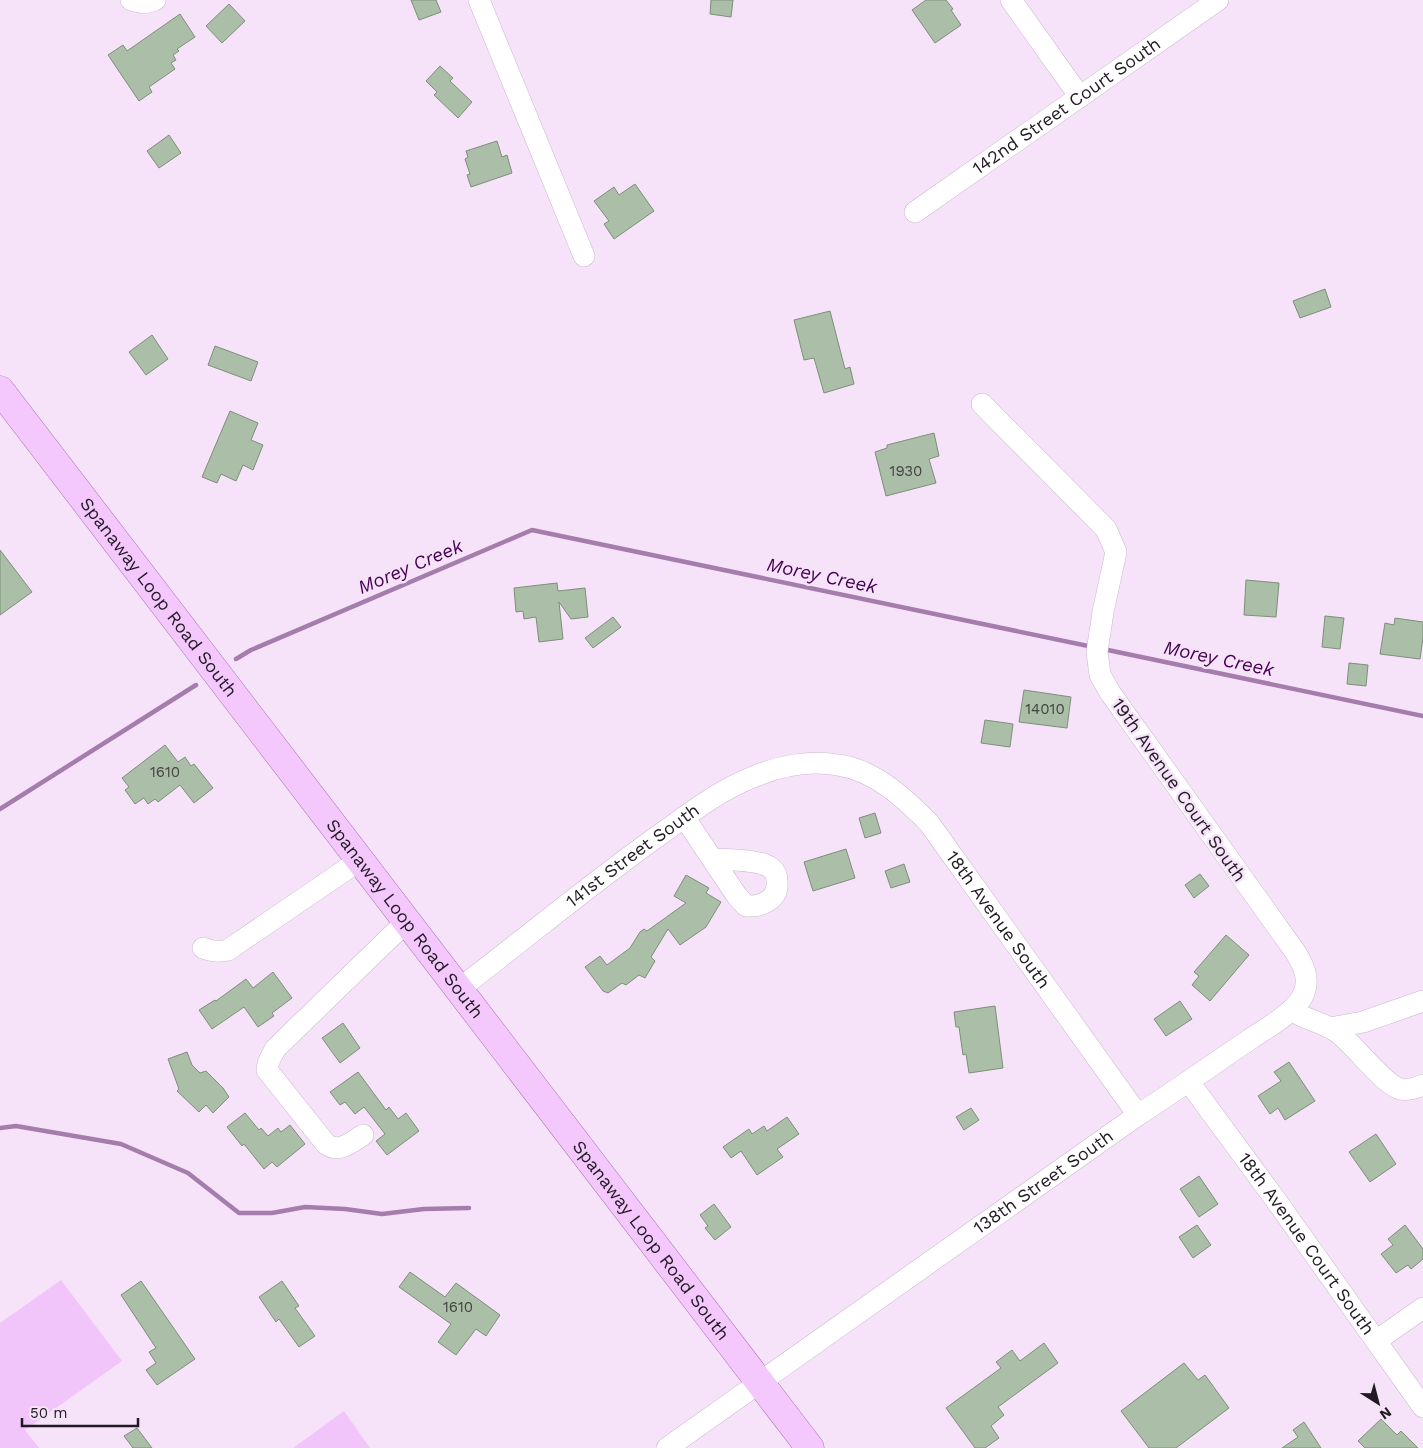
<svg xmlns="http://www.w3.org/2000/svg" width="1423" height="1448" font-family="'Work Sans',sans-serif">
<rect width="100%" height="100%" fill="#f6e3fa"/>
<g fill="#f1c5f9">
<polygon points="61,1280 122,1361 25,1430 39,1448 0,1448 0,1323"/>
<polygon points="344,1411 370,1448 293,1448"/>
</g>
<g fill="none" stroke-linecap="round" stroke-linejoin="round">
<g stroke="#a57dad" stroke-width="4.5">
<polyline points="1103,649 1423,716"/>
<polyline points="236,659 251,650 532,530 1093,647"/>
<polyline points="0,809 196,685"/>
<polyline points="0,1128 16,1126 121,1144 188,1173 239,1213 272,1213 305,1207 345,1209 382,1214 424,1209 469,1208"/>
</g>
</g>
<g fill="#abbea7" stroke="#7e8f7a">
<polygon points="411,0 436,0 441,12 419,20"/>
<polygon points="711,0 733,0 731,17 710,14"/>
<polygon points="926,0 946,0 953,9 951,10 961,25 935,43 912,10"/>
<polygon points="229,4 245,21 222,43 206,26"/>
<polygon points="180,14 195,37 177,49 179,51 173,55 176,60 171,63 175,69 149,87 152,92 139,101 108,55 123,45 127,51"/>
<polygon points="440,66 453,78 450,81 472,102 458,118 434,95 437,92 426,81"/>
<polygon points="169,135 181,153 159,168 147,151"/>
<polygon points="497,141 502,157 507,155 512,173 471,187 467,175 470,174 465,159 468,157 466,151"/>
<polygon points="635,184 654,211 614,239 604,224 609,221 594,201 614,187 619,195"/>
<polygon points="1325,289 1331,307 1300,318 1293,301"/>
<polygon points="830,311 845,369 850,367 854,384 824,393 814,358 804,360 794,320"/>
<polygon points="152,335 168,359 146,375 129,352"/>
<polygon points="215,346 258,362 251,381 208,365"/>
<polygon points="230,411 258,423 251,440 263,445 253,470 243,465 236,481 221,474 217,483 202,477"/>
<polygon points="934,433 939,456 929,459 936,483 886,496 875,452 887,448 887,445"/>
<polygon points="0,550 32,592 0,615"/>
<polygon points="1246,580 1279,583 1276,617 1244,615"/>
<polygon points="557,583 558,591 585,588 588,617 571,619 559,602 563,639 539,642 536,617 524,619 523,611 516,612 514,588"/>
<polygon points="1325,616 1344,618 1340,649 1322,647"/>
<polygon points="613,617 621,627 593,648 585,638"/>
<polygon points="1395,618 1423,622 1423,638 1420,659 1380,654 1385,623 1394,625"/>
<polygon points="1349,663 1368,665 1366,686 1347,684"/>
<polygon points="1024,690 1071,697 1067,728 1019,722"/>
<polygon points="985,720 1013,724 1010,747 981,743"/>
<polygon points="165,745 178,762 185,757 191,766 194,764 213,788 194,803 180,785 158,802 155,799 148,804 144,798 135,804 125,790 129,787 122,778"/>
<polygon points="875,813 881,833 865,838 859,818"/>
<polygon points="846,849 855,878 813,891 804,862"/>
<polygon points="904,864 910,882 891,888 885,871"/>
<polygon points="1200,874 1209,886 1194,898 1185,885"/>
<polygon points="686,875 709,888 706,893 721,902 706,927 680,945 668,929 651,957 655,961 645,978 639,975 626,985 622,983 608,993 603,991 585,967 600,956 607,965 630,948 640,932 644,929 647,931 686,903 674,896"/>
<polygon points="1226,935 1249,955 1210,1001 1192,985 1199,976 1194,972"/>
<polygon points="273,972 292,998 272,1013 274,1016 258,1027 244,1007 212,1029 199,1010 215,1000 216,1001 246,979 253,988"/>
<polygon points="1180,1001 1192,1019 1166,1036 1154,1019"/>
<polygon points="995,1006 1003,1068 969,1073 966,1054 963,1055 959,1027 956,1027 954,1012"/>
<polygon points="343,1023 360,1048 340,1063 322,1038"/>
<polygon points="187,1052 192,1065 200,1073 206,1071 223,1088 229,1097 213,1113 206,1105 199,1112 177,1091 179,1089 168,1059"/>
<polygon points="1289,1062 1315,1101 1285,1120 1278,1108 1270,1114 1258,1096 1281,1081 1274,1072"/>
<polygon points="358,1072 386,1110 389,1107 398,1119 406,1113 419,1131 387,1155 376,1141 385,1134 364,1107 355,1114 345,1102 340,1105 330,1092"/>
<polygon points="971,1108 979,1120 964,1130 956,1117"/>
<polygon points="245,1113 259,1130 261,1128 268,1136 278,1128 281,1132 290,1125 305,1144 277,1167 272,1162 264,1169 244,1144 242,1146 227,1127"/>
<polygon points="787,1117 799,1134 777,1149 783,1157 757,1175 741,1151 731,1158 723,1147 749,1129 752,1134 764,1126 767,1131"/>
<polygon points="1376,1134 1396,1164 1370,1182 1349,1152"/>
<polygon points="1199,1176 1218,1204 1199,1217 1180,1189"/>
<polygon points="714,1204 731,1227 715,1240 705,1228 708,1226 700,1215"/>
<polygon points="1197,1225 1211,1245 1193,1258 1179,1237"/>
<polygon points="1405,1225 1423,1249 1423,1259 1411,1269 1408,1265 1396,1273 1381,1254 1393,1245 1388,1239"/>
<polygon points="410,1272 445,1297 456,1283 500,1315 486,1336 476,1329 456,1355 438,1342 451,1324 399,1287"/>
<polygon points="141,1281 195,1359 157,1385 146,1370 156,1363 149,1352 156,1348 121,1295"/>
<polygon points="282,1281 299,1306 295,1308 315,1336 299,1347 279,1319 276,1322 259,1297"/>
<polygon points="1044,1343 1058,1363 998,1407 1004,1415 991,1426 999,1438 985,1448 975,1448 946,1408 1001,1368 996,1362 1012,1350 1020,1361"/>
<polygon points="1184,1363 1198,1380 1205,1375 1229,1408 1176,1448 1149,1448 1121,1411"/>
<polygon points="1381,1419 1397,1435 1401,1431 1418,1448 1365,1448 1358,1441"/>
<polygon points="1304,1422 1321,1448 1282,1448 1298,1437 1293,1430"/>
<polygon points="137,1428 152,1448 133,1448 124,1436"/>
</g>
<g fill="none" stroke-linecap="round" stroke-linejoin="round">
<defs>
<g id="minor">
<polyline points="131,0 144,3 155,0"/>
<polyline points="479,0 584,256"/>
<polyline points="1011,0 1080,97"/>
<path id="s1" d="M915 212 1218 0"/>
<path d="M684 817 737 896 746 906C761 907 779 900 777 881 777 876 775 871 771 868 759 859 729 860 713 859"/>
<path d="M203 948C212 952 219 952 228 950L360 860"/>
<path id="s2" d="M459 989C523 940 586 888 651 841 684 818 715 792 753 777 779 766 810 760 838 765 875 770 904 798 929 823L1138 1115"/>
<path d="M1291 1010C1305 1020 1323 1022 1337 1032 1355 1045 1383 1084 1400 1089 1407 1091 1416 1088 1423 1085"/>
<polyline points="1330,1028 1363,1022 1423,1001"/>
<path id="s3" d="M1189 1082 1275 1199 1423 1407"/>
<path d="M363 1135C351 1142 340 1154 326 1144L267 1070 268 1063 275 1049 407 921"/>
<polyline points="1376,1341 1423,1308"/>
<path id="s4" d="M667 1448 1138 1115C1175 1091 1212 1065 1249 1040 1266 1028 1297 1012 1304 993 1310 978 1303 965 1296 953L1111 694 1100 675 1097 652 1103 612 1116 552 1106 529 982 404"/>
</g>
<g id="major">
<path id="s5" d="M0 390 810 1448"/>
</g>
</defs>
<use href="#minor" stroke="#cbb8ce" stroke-width="22"/>
<use href="#major" stroke="#a673b0" stroke-width="29"/>
<use href="#minor" stroke="#fff" stroke-width="21"/>
<use href="#major" stroke="#f4c8fd" stroke-width="28"/>
</g>
<g text-anchor="middle" stroke-width="5" stroke-linejoin="round" paint-order="stroke">
<g font-size="15" fill="#444343">
<text x="906" y="476">1930</text>
<text x="1045" y="714">14010</text>
<text x="165" y="777">1610</text>
<text x="458" y="1312">1610</text>
</g>
<g font-size="18" fill="#211a22" stroke="#f6e3fa">
<text dy="6" stroke="none"><textPath href="#s1" startOffset="185">142nd Street Court South</textPath></text>
<text dy="6" stroke="none"><textPath href="#s5" startOffset="261">Spanaway Loop Road South</textPath></text>
<text transform="translate(1179 790) rotate(55)" y="6">19th Avenue Court South</text>
<text dy="6" stroke="none"><textPath href="#s2" startOffset="219">141st Street South</textPath></text>
<text dy="6" stroke="none"><textPath href="#s5" startOffset="666">Spanaway Loop Road South</textPath></text>
<text dy="6" stroke="none"><textPath href="#s2" startOffset="679">18th Avenue South</textPath></text>
<text dy="6" stroke="none"><textPath href="#s4" startOffset="461">138th Street South</textPath></text>
<text dy="6" stroke="none"><textPath href="#s5" startOffset="1071">Spanaway Loop Road South</textPath></text>
<text dy="6" stroke="none"><textPath href="#s3" startOffset="200">18th Avenue Court South</textPath></text>
</g>
<g font-size="19" font-style="italic" fill="#460152" stroke="#f6e3fa">
<text transform="translate(410 566) rotate(-23)" y="7">Morey Creek</text>
<text transform="translate(822 575) rotate(12)" y="7">Morey Creek</text>
<text transform="translate(1219 658) rotate(12)" y="7">Morey Creek</text>
</g>
</g>
<g transform="translate(1378 1403) rotate(144)" stroke="#f6e3fa" stroke-width="4" paint-order="stroke">
<path d="M0-4L9 19L0 12L-9 19Z" fill="#211a22"/>
<text y="-8" font-size="14" font-weight="bold" text-anchor="middle" fill="#211a22">N</text>
</g>
<path d="M22 1418v8h116v-8" fill="none" stroke="#211a22" stroke-width="2.5"/>
<text x="30" y="1418" font-size="15" fill="#211a22" stroke="#f6e3fa" stroke-width="4" paint-order="stroke">50 m</text>
</svg>
